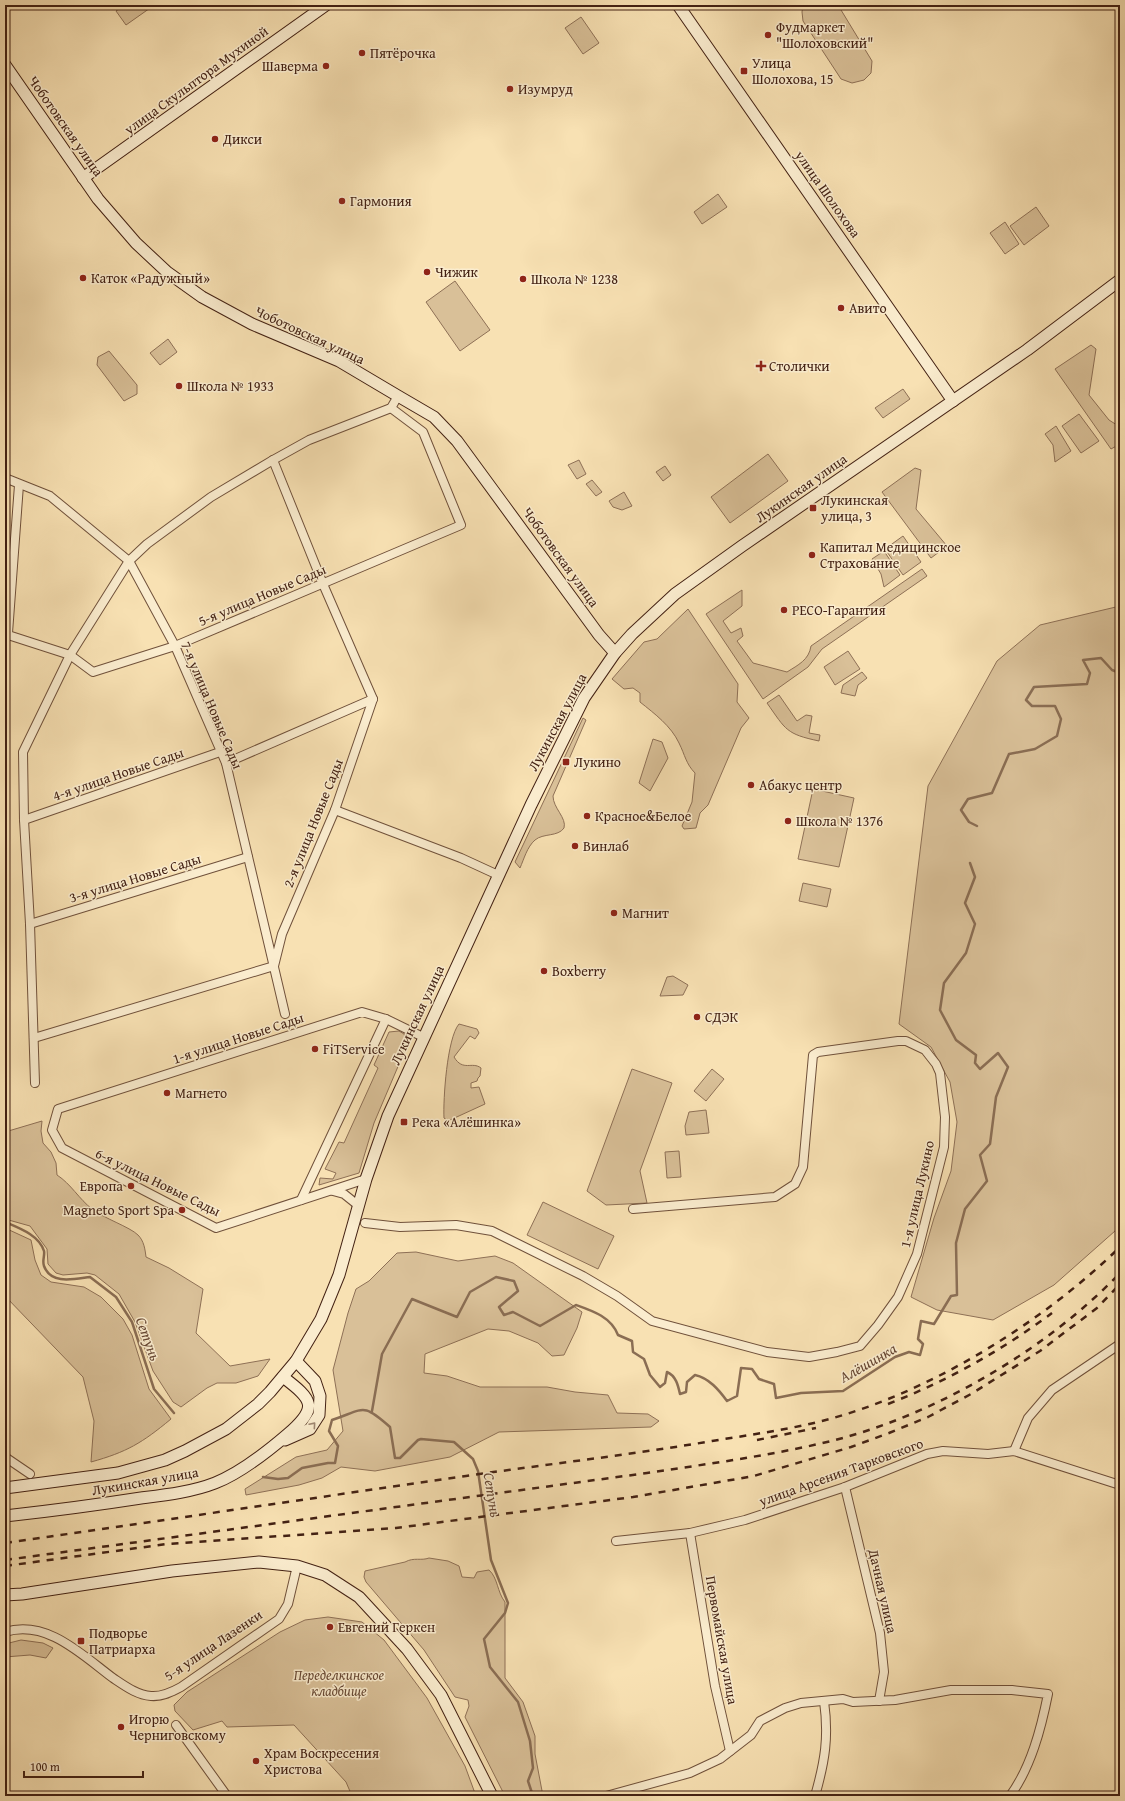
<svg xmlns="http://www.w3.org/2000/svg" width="1125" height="1801" font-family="'Gentium Book Plus',serif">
<rect width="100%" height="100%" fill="#f8e1b3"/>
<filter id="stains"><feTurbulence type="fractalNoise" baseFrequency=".005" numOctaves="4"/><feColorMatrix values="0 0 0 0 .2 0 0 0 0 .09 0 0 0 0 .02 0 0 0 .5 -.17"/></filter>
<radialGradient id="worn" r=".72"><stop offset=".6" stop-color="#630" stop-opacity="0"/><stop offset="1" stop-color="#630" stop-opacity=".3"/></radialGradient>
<g fill="#d9c098" stroke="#8e7056">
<polygon points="125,5 153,5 153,6 126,25 116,11"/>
<polygon points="803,5 838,5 872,61 871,73 864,80 852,83 841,79 803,21 802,12"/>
<polygon points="581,17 599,43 583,54 565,28"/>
<polygon points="718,194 727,207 702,224 694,212"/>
<polygon points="1036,207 1049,226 1024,245 1010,226"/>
<polygon points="1005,222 1019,244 1005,254 990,233"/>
<polygon points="455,281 490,330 460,351 426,302"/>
<polygon points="168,339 177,352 160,365 150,353"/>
<polygon points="1091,345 1096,349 1089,395 1109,420 1120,427 1120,444 1111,449 1055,369"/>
<polygon points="109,351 137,385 137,394 124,401 97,365 98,357"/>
<polygon points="903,389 910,399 883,418 875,408"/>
<polygon points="1079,414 1099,441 1081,453 1062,426"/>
<polygon points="1056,426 1071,451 1055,462 1053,445 1045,434"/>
<polygon points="768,454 788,481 730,523 711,497"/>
<polygon points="579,460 586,474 577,479 568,465"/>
<polygon points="665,466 671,475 663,481 656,472"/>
<polygon points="915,468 921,470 916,509 947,546 931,558 882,492"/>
<polygon points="592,480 602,492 596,496 586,484"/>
<polygon points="624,492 632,506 622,510 613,507 609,501"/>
<polygon points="903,536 921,562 903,575 885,549"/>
<polygon points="884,551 900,575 884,587 881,574 872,559"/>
<path d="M922 569 927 576 822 649 808 667 763 699 706 614 742 590V606L723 621 731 633 741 628 743 636 737 641 753 663 787 672C798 665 809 660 811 646Z"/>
<polygon points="1120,606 1120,1224 1115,1231 1054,1285 993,1320 937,1310 911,1297 934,1218 951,1171 957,1122 950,1082 931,1047 899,1024 928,786 997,661 1040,625"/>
<path d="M688 609 738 684 737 702 749 718 741 728 708 805 700 813 696 828 684 829 682 826 692 802 695 773C686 764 685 755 679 743 671 726 655 714 640 702V693L633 688 624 689 612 679 644 642 657 639Z"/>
<polygon points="848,651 860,669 835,685 824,667"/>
<polygon points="862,672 867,678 858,685 855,696 841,693 843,685"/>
<path d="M779 695 797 721 806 715 812 716 809 733 820 735 819 741C786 734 786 730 767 703Z"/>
<path d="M583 718 586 720 553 796C553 808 567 818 564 828 558 837 543 833 535 840 527 847 524 859 520 868L515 862Z"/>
<polygon points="653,739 662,742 668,758 650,791 639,783"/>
<polygon points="813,789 854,798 839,867 798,859"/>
<polygon points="803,883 831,889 827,907 799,901"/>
<polygon points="673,976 688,985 683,995 660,996 667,977"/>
<path d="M459 1024 477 1029 479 1033 475 1039 470 1036 454 1057C463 1072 472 1061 481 1068L480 1076 478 1078 477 1081 471 1083V1088L479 1087 485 1104 448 1121 444 1118C443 1100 447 1038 459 1024Z"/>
<polygon points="399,1031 404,1034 408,1043 374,1123 359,1173 319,1185 320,1178 333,1179 336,1173 325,1169 339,1142 344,1143 378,1068 374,1065 389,1032"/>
<polygon points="632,1069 672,1083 640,1171 647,1203 606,1205 587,1191"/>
<polygon points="712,1069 724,1079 706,1101 694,1091"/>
<polygon points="706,1110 709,1133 686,1135 685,1126 689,1112"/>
<path d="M42 1121 41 1131 43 1143 51 1152 56 1163 57 1175C71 1184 79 1199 92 1209 103 1218 130 1227 138 1235 144 1241 145 1249 146 1257L169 1268 203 1289 196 1333 230 1366 270 1359 258 1376 236 1383H217L207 1388 181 1407 173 1402 153 1371 135 1322 119 1294 95 1275 87 1273 63 1275 56 1273 48 1264 47 1249 30 1226 5 1219V1132Z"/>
<polygon points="679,1151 681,1177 667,1178 665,1152"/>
<polygon points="543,1202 614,1236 598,1269 527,1235"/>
<path d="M5 1228 31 1240 35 1260 41 1275 51 1282 84 1287 101 1297 123 1319 132 1335 149 1389 171 1419C142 1443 127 1452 91 1462L94 1421 83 1377 5 1296Z"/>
<polygon points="416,1252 458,1261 495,1256 513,1263 582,1312 577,1328 564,1355 552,1356 538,1343 509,1331 488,1329 425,1354 424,1373 447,1376 480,1387 547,1387 575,1392 608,1395 617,1413 648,1414 659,1421 651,1427 499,1432 450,1457 375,1471 341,1467 322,1478 299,1485 246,1495 245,1489 296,1457 327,1450 343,1431 333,1370 348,1313 356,1289 369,1281 397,1253"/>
<path d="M429 1558 448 1561 459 1566 462 1577 474 1578 477 1572 489 1570C498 1578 497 1592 505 1602V1678L523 1702 535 1736V1754L543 1796H505L465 1717 469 1706 468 1700 455 1697 424 1650 366 1582 364 1577 365 1571 405 1562C414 1557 421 1561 429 1558Z"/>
<polygon points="328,1617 362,1622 384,1640 427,1698 465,1766 476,1796 352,1796 346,1782 294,1725 227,1727 222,1721 193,1730 175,1711 174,1705 187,1692 280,1632 305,1620"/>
<polygon points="21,1640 43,1643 53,1648 46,1658 30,1655 5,1657 5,1644"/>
</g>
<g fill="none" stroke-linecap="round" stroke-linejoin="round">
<g stroke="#8a6d53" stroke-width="2.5">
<polyline points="977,826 969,822 961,810 968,799 992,793 1009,754 1035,749 1057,736 1061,719 1055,706 1032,706 1026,700 1034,687 1087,684 1090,673 1083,660 1101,658 1112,670 1120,673"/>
<path d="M5 1222C19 1228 39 1235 44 1251 45 1255 42 1261 44 1266 51 1285 74 1279 90 1277L116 1297 132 1322 154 1389 174 1413"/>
<path d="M372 1411 382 1354 412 1299 457 1317 470 1292 496 1277 514 1281 518 1291 499 1307 504 1315 513 1312 540 1326 576 1305C593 1311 611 1317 618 1335L632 1341 633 1352 644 1359 650 1375 660 1387 665 1383 667 1372C676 1376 678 1385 680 1394L686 1392 687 1382 695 1375C709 1378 719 1390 727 1401L737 1396 741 1368 752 1369 759 1379 774 1384 776 1398 801 1393 843 1391 895 1357 909 1352 920 1355 923 1344 918 1339 921 1321 934 1324 951 1296 957 1295 956 1243 965 1209 987 1181 980 1155 990 1144 996 1097 1008 1067 998 1053 980 1069 975 1063 976 1055 956 1040 940 1010 944 983 966 953 975 924 965 903 975 877 970 863"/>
<path d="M263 1477 278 1479 288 1478 302 1468 328 1463H335L338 1446 329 1431 332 1420C365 1409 362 1402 390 1427L395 1458H400L418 1440 421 1439 454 1442 473 1459 478 1471 491 1560 508 1603 505 1613 484 1639 490 1667 518 1702 530 1741 533 1768 528 1781 533 1796"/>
</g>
<defs>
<g id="street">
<polyline points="5,478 50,496 129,561 175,646 226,763 285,1014"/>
<polyline points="8,633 19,485"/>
<polyline points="5,634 70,655 93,672 175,646 461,525 423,432 391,408"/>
<polyline points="226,763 373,699"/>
<polyline points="335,810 461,858 498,875"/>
<polyline points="24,820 220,752"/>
<polyline points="30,924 248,857"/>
<polyline points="34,1038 274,966 282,934 335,810 373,699 323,584 273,460"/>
<polyline points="35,1083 30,924 24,820 23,752 70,655 129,561 147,544 211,497 273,460 309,440 391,408 398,396"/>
<polyline points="366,1179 216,1228 62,1148 52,1130 58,1109 362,1012 386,1019 423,1037"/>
<polyline points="333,1191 344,1194 359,1206"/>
<polyline points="301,1200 386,1019"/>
<polyline points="365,1223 400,1227 456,1225 492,1231 583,1276 617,1296 652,1321 767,1352 809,1357 837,1352 860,1346 878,1325 898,1297 917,1254 944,1147 945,1117 940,1073 936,1064 925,1050 906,1041 898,1041 818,1052 813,1055 803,1167 795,1184 775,1197 633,1209"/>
<polyline points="1014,1451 1028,1418 1052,1390 1120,1344"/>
<polyline points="5,1457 30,1474"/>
<polyline points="845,1487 880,1633 884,1672 879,1701"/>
<polyline points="690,1533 715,1686 730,1751"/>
<polyline points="616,1541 690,1533 745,1520 845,1487 927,1454 943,1451 988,1454 1014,1451 1120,1485"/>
<path d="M5 1632C47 1619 82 1655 113 1678 125 1686 137 1695 151 1696 162 1697 172 1692 181 1687L279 1619 288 1604 297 1566"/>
<polyline points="176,1725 227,1796"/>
<path d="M606 1796 690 1773 720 1759 751 1735 760 1721 785 1708 801 1703 843 1699 853 1702 895 1700 951 1690H1012L1048 1694C1041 1729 1031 1767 1010 1796"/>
<path d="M815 1796C825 1761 829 1737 824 1701"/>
</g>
<g id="secondary">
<polyline points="678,5 953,401"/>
<polyline points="5,65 98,199 136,243 167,272 202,297 252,324 339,361 398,396 434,417 457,441 599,635 615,653"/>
<polyline points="83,178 326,5"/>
<polyline points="285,1440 310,1429 319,1415 320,1396 315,1381 296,1361"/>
<polyline points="5,1488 118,1473 165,1460 185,1451 226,1429 258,1404 270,1392 296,1361 321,1319 339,1275 366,1179 388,1116 531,805 584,698 615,653 632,634 675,594 742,546 1027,350 1120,280"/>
<path d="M5 1516C50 1511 96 1505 141 1498 165 1495 192 1492 215 1483 241 1473 267 1452 288 1434 319 1407 313 1400 283 1377"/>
<polyline points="5,1595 22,1594 172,1571 259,1562 297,1566 325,1575 359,1597 407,1649 441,1695 492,1796"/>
</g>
</defs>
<use href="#street" stroke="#70513b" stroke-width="10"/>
<use href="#secondary" stroke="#432113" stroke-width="13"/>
<use href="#street" stroke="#faecce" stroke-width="8"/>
<use href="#secondary" stroke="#faecce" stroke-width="11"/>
<g stroke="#432113" stroke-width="2.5" stroke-dasharray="7 7" stroke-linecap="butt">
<path d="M888 1404C947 1381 1001 1351 1052 1313"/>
<polyline points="757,1440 816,1428"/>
<path d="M5 1543C159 1521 313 1498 466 1476 548 1464 630 1455 712 1441 749 1435 786 1430 822 1421 928 1394 1042 1323 1120 1247"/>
<path d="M5 1560 647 1473C707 1464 768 1456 827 1442 932 1417 1045 1351 1120 1273"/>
<polyline points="5,1566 167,1544 396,1528 633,1497 754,1476 851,1447 889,1433 928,1417 971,1394 1040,1351 1097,1308 1120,1284"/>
</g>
</g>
<defs><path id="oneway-chevron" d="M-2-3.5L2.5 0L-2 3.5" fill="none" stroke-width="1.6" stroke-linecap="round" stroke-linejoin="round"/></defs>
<use stroke="#9e8670" href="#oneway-chevron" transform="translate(313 1425) rotate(-49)"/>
<g fill="#8f2418" stroke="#faecce" stroke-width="1.5">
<circle cx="768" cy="35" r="4"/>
<circle cx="362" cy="53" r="4"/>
<circle cx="326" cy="66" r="4"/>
<rect x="740" y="67" width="8" height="8" rx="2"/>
<circle cx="510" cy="89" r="4"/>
<circle cx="215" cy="139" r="4"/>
<circle cx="342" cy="201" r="4"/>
<circle cx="427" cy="272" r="4"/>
<circle cx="83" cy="278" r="4"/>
<circle cx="523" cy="279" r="4"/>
<circle cx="841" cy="308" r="4"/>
<path d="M759 360h4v4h4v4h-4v4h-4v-4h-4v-4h4z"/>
<circle cx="179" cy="386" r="4"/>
<rect x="809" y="504" width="8" height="8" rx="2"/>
<circle cx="812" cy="555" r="4"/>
<circle cx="784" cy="610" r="4"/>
<rect x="562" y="758" width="8" height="8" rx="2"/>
<circle cx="751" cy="785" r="4"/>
<circle cx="587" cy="816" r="4"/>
<circle cx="788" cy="821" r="4"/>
<circle cx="575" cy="846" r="4"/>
<circle cx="614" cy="913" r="4"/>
<circle cx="544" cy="971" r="4"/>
<circle cx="697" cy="1017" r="4"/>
<circle cx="315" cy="1049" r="4"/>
<circle cx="167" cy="1093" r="4"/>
<rect x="400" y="1118" width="8" height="8" rx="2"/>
<circle cx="131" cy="1186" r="4"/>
<circle cx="182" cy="1210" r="4"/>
<circle cx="330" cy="1627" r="4"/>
<rect x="77" y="1637" width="8" height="8" rx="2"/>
<circle cx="121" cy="1727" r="4"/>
<circle cx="256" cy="1761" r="4"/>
</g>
<g text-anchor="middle" stroke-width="3" stroke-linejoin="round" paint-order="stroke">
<g font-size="14" fill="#432113" stroke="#faecce" text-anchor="start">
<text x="776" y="32">Фудмаркет<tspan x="776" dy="16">"Шолоховский"</tspan></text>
<text x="370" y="58">Пятёрочка</text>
<text x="752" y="68">Улица<tspan x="752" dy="16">Шолохова, 15</tspan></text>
<text x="318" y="71" text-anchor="end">Шаверма</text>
<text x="518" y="94">Изумруд</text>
<text x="223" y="144">Дикси</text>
<text x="350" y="206">Гармония</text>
<text x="435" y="277">Чижик</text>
<text x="91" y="283">Каток «Радужный»</text>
<text x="531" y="284">Школа № 1238</text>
<text x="849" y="313">Авито</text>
<text x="769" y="371">Столички</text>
<text x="187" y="391">Школа № 1933</text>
<text x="821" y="505">Лукинская<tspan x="821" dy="16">улица, 3</tspan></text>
<text x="820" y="552">Капитал Медицинское<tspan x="820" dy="16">Страхование</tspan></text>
<text x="792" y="615">РЕСО-Гарантия</text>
<text x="574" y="767">Лукино</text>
<text x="759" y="790">Абакус центр</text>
<text x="595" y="821">Красное&amp;Белое</text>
<text x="796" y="826">Школа № 1376</text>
<text x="583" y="851">Винлаб</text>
<text x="622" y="918">Магнит</text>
<text x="552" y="976">Boxberry</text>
<text x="705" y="1022">СДЭК</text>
<text x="323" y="1054">FiTService</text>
<text x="175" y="1098">Магнето</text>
<text x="412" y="1127">Река «Алёшинка»</text>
<text x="123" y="1191" text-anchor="end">Европа</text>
<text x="174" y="1215" text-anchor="end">Magneto Sport Spa</text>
<text x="338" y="1632">Евгений Геркен</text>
<text x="89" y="1638">Подворье<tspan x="89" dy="16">Патриарха</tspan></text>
<text x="129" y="1724">Игорю<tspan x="129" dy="16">Черниговскому</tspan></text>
<text x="264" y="1758">Храм Воскресения<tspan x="264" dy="16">Христова</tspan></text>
</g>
<g font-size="14" fill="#432113" stroke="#faecce">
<text transform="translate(196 80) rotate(-36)" y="5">улица Скульптора Мухиной</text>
<text transform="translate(66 126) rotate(55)" y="5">Чоботовская улица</text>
<text transform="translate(828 194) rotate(55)" y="5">улица Шолохова</text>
<text transform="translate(310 335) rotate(25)" y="5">Чоботовская улица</text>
<text transform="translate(801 488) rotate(-35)" y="5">Лукинская улица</text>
<text transform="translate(561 557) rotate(54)" y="5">Чоботовская улица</text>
<text transform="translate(262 595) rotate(-23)" y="5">5-я улица Новые Сады</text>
<text transform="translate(212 705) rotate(67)" y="5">7-я улица Новые Сады</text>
<text transform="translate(557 722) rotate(-62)" y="5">Лукинская улица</text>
<text transform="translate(118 774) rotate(-19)" y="5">4-я улица Новые Сады</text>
<text transform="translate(313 823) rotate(-68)" y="5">2-я улица Новые Сады</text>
<text transform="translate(135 878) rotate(-17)" y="5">3-я улица Новые Сады</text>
<text transform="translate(417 1015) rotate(-65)" y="5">Лукинская улица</text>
<text transform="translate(238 1038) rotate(-18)" y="5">1-я улица Новые Сады</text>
<text transform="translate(158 1182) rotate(26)" y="5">6-я улица Новые Сады</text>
<text transform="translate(917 1194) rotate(-77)" y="5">1-я улица Лукино</text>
<text transform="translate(841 1472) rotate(-20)" y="5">улица Арсения Тарковского</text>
<text transform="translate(145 1481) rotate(-10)" y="5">Лукинская улица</text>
<text transform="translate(883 1591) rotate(77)" y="5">Дачная улица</text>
<text transform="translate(722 1640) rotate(80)" y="5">Первомайская улица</text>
<text transform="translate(213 1645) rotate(-34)" y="5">5-я улица Лазенки</text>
</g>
<g font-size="14" font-style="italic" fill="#684934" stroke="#faecce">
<text x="339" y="1680">Переделкинское<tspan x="339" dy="16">кладбище</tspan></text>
</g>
<g font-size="15" font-style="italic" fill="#674733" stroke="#faecce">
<text transform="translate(148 1339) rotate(70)" y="5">Сетунь</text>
<text transform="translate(868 1363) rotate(-30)" y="5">Алёшинка</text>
<text transform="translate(492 1495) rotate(81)" y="5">Сетунь</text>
</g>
</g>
<rect width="1125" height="1801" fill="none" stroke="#f8e1b3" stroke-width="20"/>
<rect x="6" y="6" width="1113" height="1789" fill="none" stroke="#432113" stroke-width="2"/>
<rect x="10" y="10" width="1105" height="1781" fill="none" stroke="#432113"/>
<path d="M24 1771v6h119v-6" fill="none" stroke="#432113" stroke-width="2"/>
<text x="30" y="1771" font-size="12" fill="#432113" stroke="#faecce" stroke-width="3" paint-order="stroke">100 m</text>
<rect width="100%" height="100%" filter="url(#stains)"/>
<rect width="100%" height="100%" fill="url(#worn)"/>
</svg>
